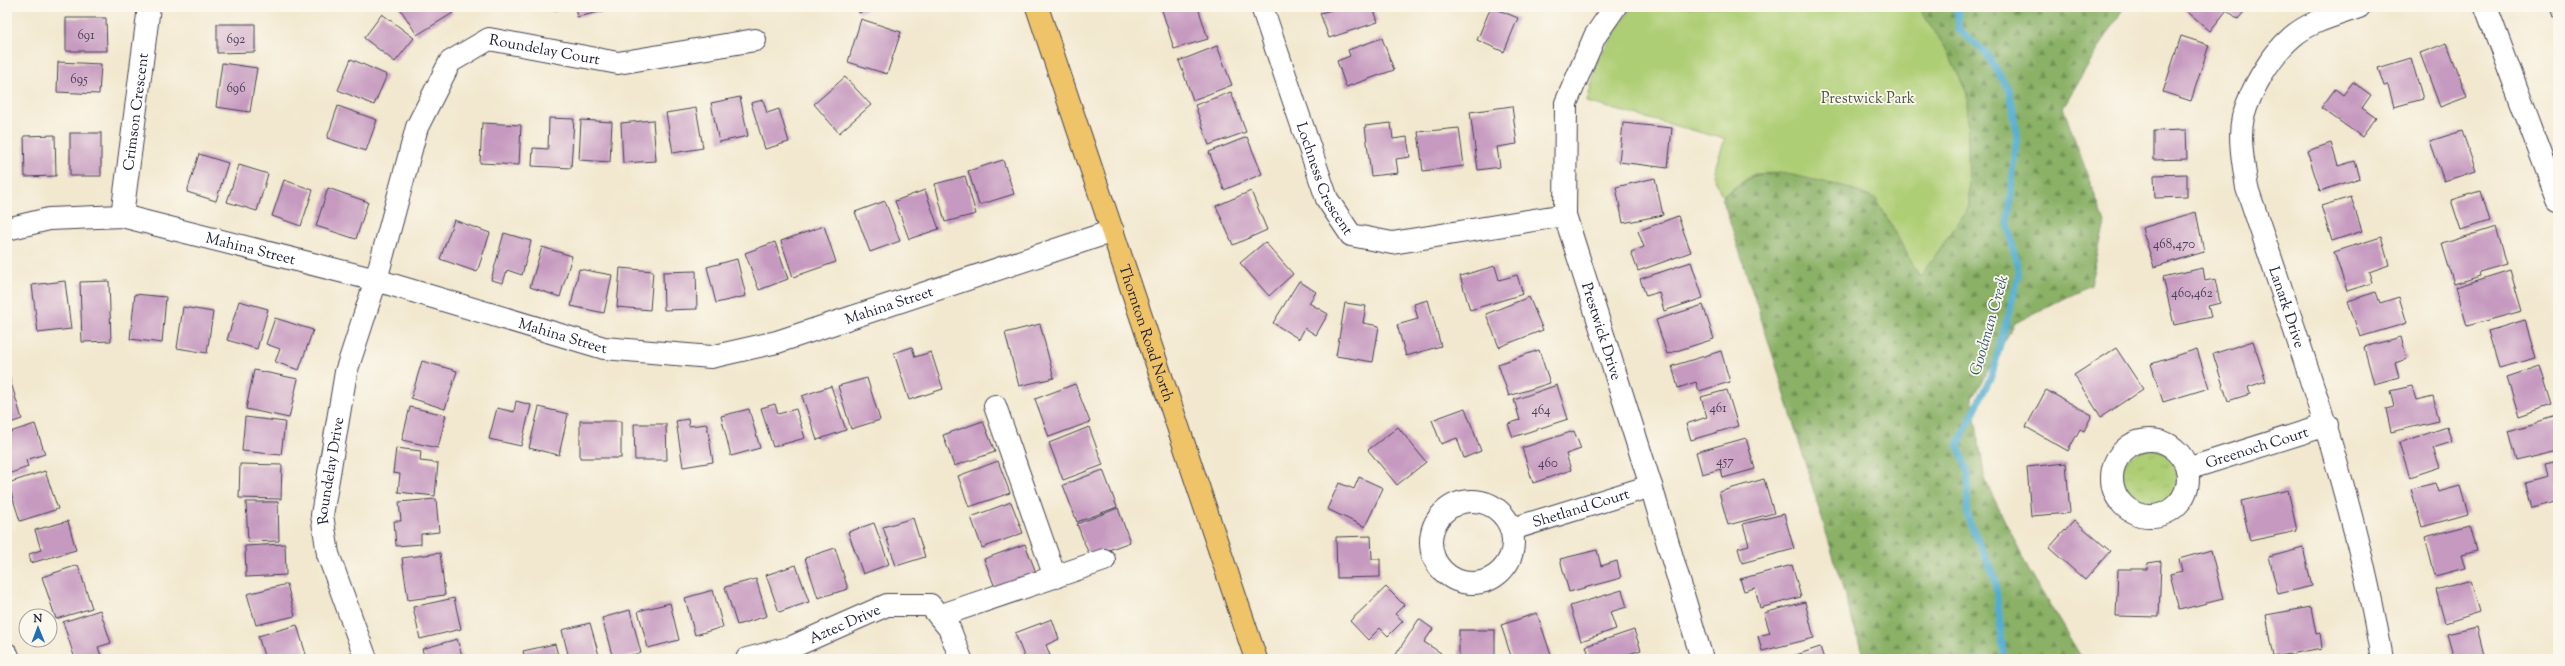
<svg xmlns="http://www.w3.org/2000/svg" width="2565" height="666" font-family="'Sorts Mill Goudy',serif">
<defs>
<pattern id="grass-tufts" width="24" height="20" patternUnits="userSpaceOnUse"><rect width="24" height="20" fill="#aece75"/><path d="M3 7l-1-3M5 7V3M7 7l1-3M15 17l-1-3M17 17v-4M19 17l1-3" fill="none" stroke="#95b166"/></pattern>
<pattern id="forest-firs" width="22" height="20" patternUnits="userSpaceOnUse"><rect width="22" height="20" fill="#8ab166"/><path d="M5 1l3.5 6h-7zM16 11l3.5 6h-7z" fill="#709055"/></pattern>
</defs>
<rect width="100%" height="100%" fill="#fbf7ec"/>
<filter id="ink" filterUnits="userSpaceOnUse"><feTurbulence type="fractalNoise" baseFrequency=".025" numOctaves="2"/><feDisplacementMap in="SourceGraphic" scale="8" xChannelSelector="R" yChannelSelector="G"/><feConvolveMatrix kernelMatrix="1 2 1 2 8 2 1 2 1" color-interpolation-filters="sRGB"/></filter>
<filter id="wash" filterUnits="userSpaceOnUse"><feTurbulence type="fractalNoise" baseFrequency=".012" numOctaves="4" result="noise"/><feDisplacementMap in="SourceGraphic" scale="16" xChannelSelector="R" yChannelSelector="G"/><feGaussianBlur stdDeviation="0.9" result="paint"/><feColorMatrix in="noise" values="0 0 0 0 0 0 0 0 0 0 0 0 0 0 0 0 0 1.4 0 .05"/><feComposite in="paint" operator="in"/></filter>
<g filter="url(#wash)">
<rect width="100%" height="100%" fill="#f2e8cf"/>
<circle fill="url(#grass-tufts)" stroke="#687858" cx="2150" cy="478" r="29"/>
<polygon fill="url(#forest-firs)" stroke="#566a50" points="1918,7 2124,7 2063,107 2105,223 2090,285 2015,323 1972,398 1985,480 2029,571 2080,655 2086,659 1864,659 1776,365 1722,197 1754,175 1783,173 1847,187 1877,200 1920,277 1969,207 1967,94 1945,47"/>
<polygon fill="#aece75" stroke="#687858" points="1632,7 1918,7 1945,47 1967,94 1969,207 1920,277 1877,200 1847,187 1783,173 1754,174 1722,196 1713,174 1725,139 1587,102 1598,59"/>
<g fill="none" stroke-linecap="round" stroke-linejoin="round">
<polyline stroke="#52add0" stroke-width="7" points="1957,7 1959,30 1986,53 2010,92 2017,133 2008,223 2019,275 1992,374 1958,445 1968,473 1967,516 1995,578 2004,659"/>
</g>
<g id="blocks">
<g fill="#c69ac0">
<polygon points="399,7 449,7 453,13 417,35"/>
<rect x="521" y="7" width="37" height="3"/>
<polygon points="575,7 617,7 617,8 577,17"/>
<polygon points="856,7 872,7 859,13"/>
<polygon points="1170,7 1198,7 1208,39 1174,49 1162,10"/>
<polygon points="1331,7 1373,7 1378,22 1329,38 1320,13 1332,10"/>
<polygon points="1491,7 1518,18 1504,52 1477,40"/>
<polygon points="2182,7 2248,7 2238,19 2227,10 2210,31"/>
<polygon points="2551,7 2558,7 2558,15 2554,16"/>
<polygon points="382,14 414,38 395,62 364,38"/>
<polygon points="66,18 106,18 107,51 66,51"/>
<polygon points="861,19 901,32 887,74 848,62"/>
<polygon points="217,24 255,24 255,52 217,53"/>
<polygon points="2181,36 2209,45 2191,101 2163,92"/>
<polygon points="1382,38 1394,70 1346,87 1337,61 1350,56 1348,50"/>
<polygon points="2447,43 2467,97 2440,107 2420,53"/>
<polygon points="1217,46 1232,85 1193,100 1179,61"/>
<polygon points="2411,58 2423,99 2394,107 2388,85 2384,86 2378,68"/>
<polygon points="351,59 387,75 374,105 338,90"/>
<polygon points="58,62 101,64 99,94 57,92"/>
<polygon points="222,63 257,68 250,112 216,107"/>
<polygon points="845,77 871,105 839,133 814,104"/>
<polygon points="2353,82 2371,95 2362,108 2376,118 2362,137 2321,108 2335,89 2343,95"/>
<polygon points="1231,92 1246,132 1209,145 1195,105"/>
<polygon points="740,97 748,136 719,142 711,103"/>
<polygon points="763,100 767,113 779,109 789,142 765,149 751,103"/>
<polygon points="338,106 377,120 366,151 327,138"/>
<polygon points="1512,106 1517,144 1497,147 1500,167 1478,170 1470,112"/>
<polygon points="696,108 703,148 673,153 666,113"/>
<polygon points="549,118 574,119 571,168 532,166 533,148 548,149"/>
<polygon points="581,120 612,122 610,162 579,160"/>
<polygon points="653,120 656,161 623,163 621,123"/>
<polygon points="482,123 521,125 519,165 480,163"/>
<polygon points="1391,123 1393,139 1407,137 1410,157 1396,159 1398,173 1371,176 1365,126"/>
<polygon points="1623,123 1672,128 1668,168 1619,162"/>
<polygon points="1459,128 1464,166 1423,171 1418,132"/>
<polygon points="2186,130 2187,159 2154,160 2154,131"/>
<polygon points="2462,131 2476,171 2444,181 2430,141"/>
<rect x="70" y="133" width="31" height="43"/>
<polygon points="55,135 56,176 25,177 24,136"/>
<polygon points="1247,137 1262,174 1224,190 1209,152"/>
<polygon points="2331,143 2338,166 2355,161 2360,178 2320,191 2307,151"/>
<polygon points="7,148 11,175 7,176"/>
<polygon points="199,154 228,163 216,201 187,192"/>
<polygon points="1003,160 1014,194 979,205 968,171"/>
<polygon points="239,165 268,174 257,211 227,202"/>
<polygon points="2187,174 2187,197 2155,198 2154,175"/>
<polygon points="965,176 976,214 945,222 935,184"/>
<polygon points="1655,178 1663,215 1623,223 1616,187"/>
<polygon points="284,180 313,190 301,226 272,216"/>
<polygon points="328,188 368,202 356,239 316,226"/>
<polygon points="925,190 939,229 909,239 895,201"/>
<polygon points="1251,191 1267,230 1233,245 1216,206"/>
<polygon points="2480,191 2489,221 2461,230 2451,200"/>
<polygon points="2351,197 2362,231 2332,241 2321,206"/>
<polygon points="885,201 900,241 870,252 855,212"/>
<polygon points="2196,212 2204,252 2154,267 2142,228"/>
<polygon points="1678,216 1691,252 1638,271 1631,252 1644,247 1638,231"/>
<polygon points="454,220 490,233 477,272 440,259"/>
<polygon points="824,226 836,262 793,277 781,241"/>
<polygon points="2496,227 2507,264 2479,272 2480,276 2454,284 2442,244"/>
<polygon points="504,233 531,241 522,275 507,270 503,283 491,280"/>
<polygon points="2381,237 2389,265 2369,272 2372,283 2347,291 2334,252"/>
<polygon points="775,242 788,279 759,290 745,253"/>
<polygon points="1265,242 1293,274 1269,296 1240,263"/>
<polygon points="542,247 572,256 560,297 530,287"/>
<polygon points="737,259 746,296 716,303 707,267"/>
<polygon points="1691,262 1703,298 1664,311 1659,292 1646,296 1640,279"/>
<polygon points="1495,266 1499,280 1517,275 1523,294 1470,310 1460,276"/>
<polygon points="620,268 653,271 650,310 617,307"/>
<polygon points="2203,268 2205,281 2215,279 2220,303 2208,306 2211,317 2174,325 2163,277"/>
<polygon points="579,269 612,275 604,313 571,306"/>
<polygon points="2510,270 2522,311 2467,326 2456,287"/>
<polygon points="696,271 697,309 664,310 663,272"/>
<polygon points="65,281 71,329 38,333 32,285"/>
<polygon points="109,281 111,341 82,342 80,282"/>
<polygon points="1299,281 1316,292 1309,303 1328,314 1316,335 1305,328 1299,339 1273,323"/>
<polygon points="2376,292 2380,303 2399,297 2407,323 2360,337 2348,301"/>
<polygon points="135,294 166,297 162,343 130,339"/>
<polygon points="1529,297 1543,330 1499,347 1486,314"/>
<polygon points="1428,300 1441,346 1406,356 1397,325 1418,319 1414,304"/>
<polygon points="239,301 268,309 257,349 227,340"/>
<polygon points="1345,303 1366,306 1363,323 1379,326 1373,362 1336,356"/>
<polygon points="1703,305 1714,339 1667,354 1656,320"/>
<polygon points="183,307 213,312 207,353 177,348"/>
<polygon points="275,318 313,330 299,370 275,362 280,349 266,344"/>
<polygon points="2525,320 2536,358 2499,368 2488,331"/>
<polygon points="1040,324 1054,378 1019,386 1005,333"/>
<polygon points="2401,337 2407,359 2395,363 2399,377 2374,384 2364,347"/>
<polygon points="2253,341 2266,381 2248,387 2250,394 2228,401 2213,354"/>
<polygon points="912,347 915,357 931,352 943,389 909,400 894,353"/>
<polygon points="2116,348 2143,389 2101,417 2074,375"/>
<polygon points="2197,349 2209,388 2163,402 2151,364"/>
<polygon points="1539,350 1550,383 1509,396 1498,364"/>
<polygon points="1721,351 1730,382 1699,391 1696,382 1678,388 1672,366"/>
<polygon points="422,361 457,371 445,409 411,398"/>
<polygon points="2540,366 2552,405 2519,416 2507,377"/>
<polygon points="254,370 298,379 289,418 246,409"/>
<polygon points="9,376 22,419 7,424 7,377"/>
<polygon points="867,378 880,420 851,429 838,386"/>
<polygon points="1075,384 1090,422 1049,437 1035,399"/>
<polygon points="1557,385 1568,419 1513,437 1508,424 1520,420 1514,400"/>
<polygon points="831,386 846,430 817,440 802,396"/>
<polygon points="2412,386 2416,400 2433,396 2439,421 2391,432 2386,409 2394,407 2390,391"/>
<polygon points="1727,390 1738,426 1691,440 1686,424 1707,417 1701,397"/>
<polygon points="2046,390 2092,415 2084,431 2080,429 2068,451 2026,427"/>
<polygon points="516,401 531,405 521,446 489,439 497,408 514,412"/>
<polygon points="775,404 778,414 796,409 805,438 773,447 761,408"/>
<polygon points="410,407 446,415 438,448 402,440"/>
<polygon points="539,407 568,414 559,455 529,448"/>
<polygon points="1465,408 1481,451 1464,458 1457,438 1441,444 1432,420"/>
<polygon points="749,409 760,448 731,456 721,416"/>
<polygon points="245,417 285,422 281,455 242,451"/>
<polygon points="2558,417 2558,451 2516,461 2508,431"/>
<polygon points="688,419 689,426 707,424 713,462 683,467 676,421"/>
<rect x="580" y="421" width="41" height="37"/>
<polygon points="983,421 995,452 954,466 943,435"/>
<polygon points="35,424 45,454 26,460 28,467 8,474 7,433"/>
<polygon points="634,424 666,424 667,460 635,460"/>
<polygon points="1089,427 1103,465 1063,480 1049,443"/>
<polygon points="1398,427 1426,462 1397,485 1368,450"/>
<polygon points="2447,427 2452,442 2433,448 2440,467 2410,477 2399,443"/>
<polygon points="1574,431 1581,449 1566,454 1571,470 1533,483 1522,448"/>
<polygon points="1746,438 1755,469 1723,478 1721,469 1702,474 1696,452"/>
<polygon points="396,448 421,451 420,461 438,463 435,496 398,492 400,474 393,473"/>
<polygon points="998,461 1010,493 969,507 958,476"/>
<polygon points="2558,461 2558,501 2532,508 2525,482 2547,476 2544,464"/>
<polygon points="2066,463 2070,513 2031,516 2027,467"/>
<polygon points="240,464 282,465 281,499 239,498"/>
<polygon points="1103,470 1117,507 1077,522 1063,485"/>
<polygon points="45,471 58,509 20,521 8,483"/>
<polygon points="1359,477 1383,488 1365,527 1327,509 1339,483 1354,489"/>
<polygon points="1764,479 1774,513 1728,525 1719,492"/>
<polygon points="2435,483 2438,492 2460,486 2468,514 2422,527 2411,489"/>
<polygon points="2288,490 2297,531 2250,541 2241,501"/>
<polygon points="436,499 439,532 421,534 421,544 396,546 394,521 401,521 399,502"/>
<polygon points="246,502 278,502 279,541 248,542"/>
<polygon points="1011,502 1023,533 982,548 971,517"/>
<polygon points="1118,508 1130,542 1090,557 1077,524"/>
<polygon points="1784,514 1794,549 1742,563 1738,548 1749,545 1743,524"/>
<polygon points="913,518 925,557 896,566 883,527"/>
<polygon points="2074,520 2110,551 2085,580 2049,548"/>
<polygon points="68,521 76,550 31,563 29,554 41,550 35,530"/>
<polygon points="874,523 889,564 863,574 848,532"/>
<polygon points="2470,525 2477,551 2461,555 2465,568 2435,576 2425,537"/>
<polygon points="1371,536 1372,559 1380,559 1380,577 1337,578 1336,537"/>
<polygon points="285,544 286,575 246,577 245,546"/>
<polygon points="1025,544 1037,575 996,590 984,559"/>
<polygon points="835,548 848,589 818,598 805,558"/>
<polygon points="2303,548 2312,586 2278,594 2269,557"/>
<polygon points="1597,550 1601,566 1617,561 1621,578 1569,592 1560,559"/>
<polygon points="2211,550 2223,599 2179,610 2170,574 2182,571 2179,559"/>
<polygon points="440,553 445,595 408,600 402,558"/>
<polygon points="2161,561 2159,617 2116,616 2118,569 2147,569 2148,563"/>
<polygon points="78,565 92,608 56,619 42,577"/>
<polygon points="796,565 809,602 779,612 766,575"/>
<polygon points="1792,565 1801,597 1760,608 1755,588 1744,591 1740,579"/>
<polygon points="756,579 767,616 737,625 725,587"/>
<polygon points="2471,580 2480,612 2445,623 2436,590"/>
<polygon points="287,584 295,616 256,625 247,594"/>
<polygon points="1386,587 1404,605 1395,614 1403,621 1388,636 1380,628 1368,640 1350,621"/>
<polygon points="713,590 723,627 695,635 685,598"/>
<polygon points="1622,590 1627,607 1610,612 1616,629 1581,641 1570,606"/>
<polygon points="454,598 461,629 420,639 413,607"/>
<polygon points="1805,602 1814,638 1762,651 1758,636 1770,633 1764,613"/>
<polygon points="670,603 679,640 648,648 638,611"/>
<polygon points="2311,607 2316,634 2320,633 2322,648 2274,657 2266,615"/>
<polygon points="100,610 111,643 98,647 101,656 92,659 75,659 63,622"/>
<polygon points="630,610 641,653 613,659 602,618"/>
<polygon points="1537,613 1552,658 1512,659 1501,625"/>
<polygon points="1052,619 1059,639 1046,645 1050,655 1040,659 1025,659 1015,633"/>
<polygon points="1419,619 1433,629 1424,642 1441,653 1437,659 1393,659"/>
<polygon points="590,623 600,659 564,659 563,655 568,654 562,630"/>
<polygon points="297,625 307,658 265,659 258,636"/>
<polygon points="2477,627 2485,659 2454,659 2447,634"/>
<rect x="1459" y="630" width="36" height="29"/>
<polygon points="1634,630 1641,650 1629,654 1631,659 1590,659 1586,646"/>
<polygon points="457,639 463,659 425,659 422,649"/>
<polygon points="555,644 559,659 525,659 523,651"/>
<polygon points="1820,647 1824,659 1784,659"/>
</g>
</g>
</g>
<g filter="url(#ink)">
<use href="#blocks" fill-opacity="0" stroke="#414051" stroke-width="1"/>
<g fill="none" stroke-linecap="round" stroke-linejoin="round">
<defs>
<g id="minor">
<path id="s1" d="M1262 7 1327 199 1351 235 1392 243 1565 215"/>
<path id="s2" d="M1615 7 1595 36 1566 103 1565 215 1651 486 1702 659"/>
<path id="s3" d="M2359 7C2337 15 2310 21 2292 37 2270 56 2251 89 2243 117 2238 139 2244 166 2247 188 2299 343 2355 497 2382 659"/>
<polyline points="2486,7 2558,200"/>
<path id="s4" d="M122 216 149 7"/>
<path id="s5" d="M7 229 49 219 122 216 376 280 604 348 711 357 777 342 1113 231"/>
<polyline points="995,406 1055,577"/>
<circle cx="2150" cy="478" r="38"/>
<path id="s6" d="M2187 469 2327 425"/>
<circle cx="1472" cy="542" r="41"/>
<path id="s7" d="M1512 529 1651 486"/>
<polyline points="939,616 1104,560"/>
<polyline points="7,654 9,659"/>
<path id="s8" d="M366 659 328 554 322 515 346 372 376 280 417 127 450 62 489 39 618 63 755 40"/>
<path id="s9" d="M747 659 792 647 887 605H930L949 628 961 659"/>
</g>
<g id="major">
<path id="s10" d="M1037 7 1256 659"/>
</g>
</defs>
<use href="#minor" stroke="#414051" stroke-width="24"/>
<use href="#major" stroke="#414051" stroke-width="24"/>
<use href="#minor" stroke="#fff" stroke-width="22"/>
<use href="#major" stroke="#efc469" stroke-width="22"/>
</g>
</g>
<g text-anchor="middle" stroke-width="3.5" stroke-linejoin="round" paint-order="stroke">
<g font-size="13" fill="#4b405c">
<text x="86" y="39">691</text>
<text x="236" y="43">692</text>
<text x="79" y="83">695</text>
<text x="236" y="92">696</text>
<text x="2174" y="248">468,470</text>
<text x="2192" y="297">460,462</text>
<text x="1718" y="412">461</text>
<text x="1541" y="414">464</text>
<text x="1725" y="465">457</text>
<text x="1548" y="467">460</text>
</g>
<g font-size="15" fill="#22223b" stroke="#fbf7ec">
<text dy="5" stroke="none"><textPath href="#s8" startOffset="726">Roundelay Court</textPath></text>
<text dy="5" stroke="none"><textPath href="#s4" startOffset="105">Crimson Crescent</textPath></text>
<text dy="5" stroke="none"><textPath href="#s1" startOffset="183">Lochness Crescent</textPath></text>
<text dy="5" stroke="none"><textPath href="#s5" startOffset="249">Mahina Street</textPath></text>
<text dy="5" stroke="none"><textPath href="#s5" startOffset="909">Mahina Street</textPath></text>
<text dy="5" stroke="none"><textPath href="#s3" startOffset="366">Lanark Drive</textPath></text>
<text dy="5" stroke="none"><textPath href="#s2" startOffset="342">Prestwick Drive</textPath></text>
<text dy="5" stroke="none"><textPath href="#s10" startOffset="344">Thornton Road North</textPath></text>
<text dy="5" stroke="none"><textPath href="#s5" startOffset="573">Mahina Street</textPath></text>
<text dy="5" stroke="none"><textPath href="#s6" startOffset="73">Greenoch Court</textPath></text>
<text dy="5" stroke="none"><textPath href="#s8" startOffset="196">Roundelay Drive</textPath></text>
<text dy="5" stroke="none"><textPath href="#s7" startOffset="72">Shetland Court</textPath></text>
<text dy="5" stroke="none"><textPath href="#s9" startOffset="104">Aztec Drive</textPath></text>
</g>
<g font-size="15" fill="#4c564c" stroke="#fbf7ec">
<text x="1868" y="103">Prestwick Park</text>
</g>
<g font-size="16" font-style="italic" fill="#355a77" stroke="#fbf7ec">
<text transform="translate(1988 325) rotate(-74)" y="6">Goodman Creek</text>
</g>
</g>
<rect width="2565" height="666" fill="none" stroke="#fbf7ec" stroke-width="24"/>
<g transform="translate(38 628) rotate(359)"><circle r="19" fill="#fbf7ec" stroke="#a4a2a5"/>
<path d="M0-3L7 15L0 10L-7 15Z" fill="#1f6fb2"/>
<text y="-6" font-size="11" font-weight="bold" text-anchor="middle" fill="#22223b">N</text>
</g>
</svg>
